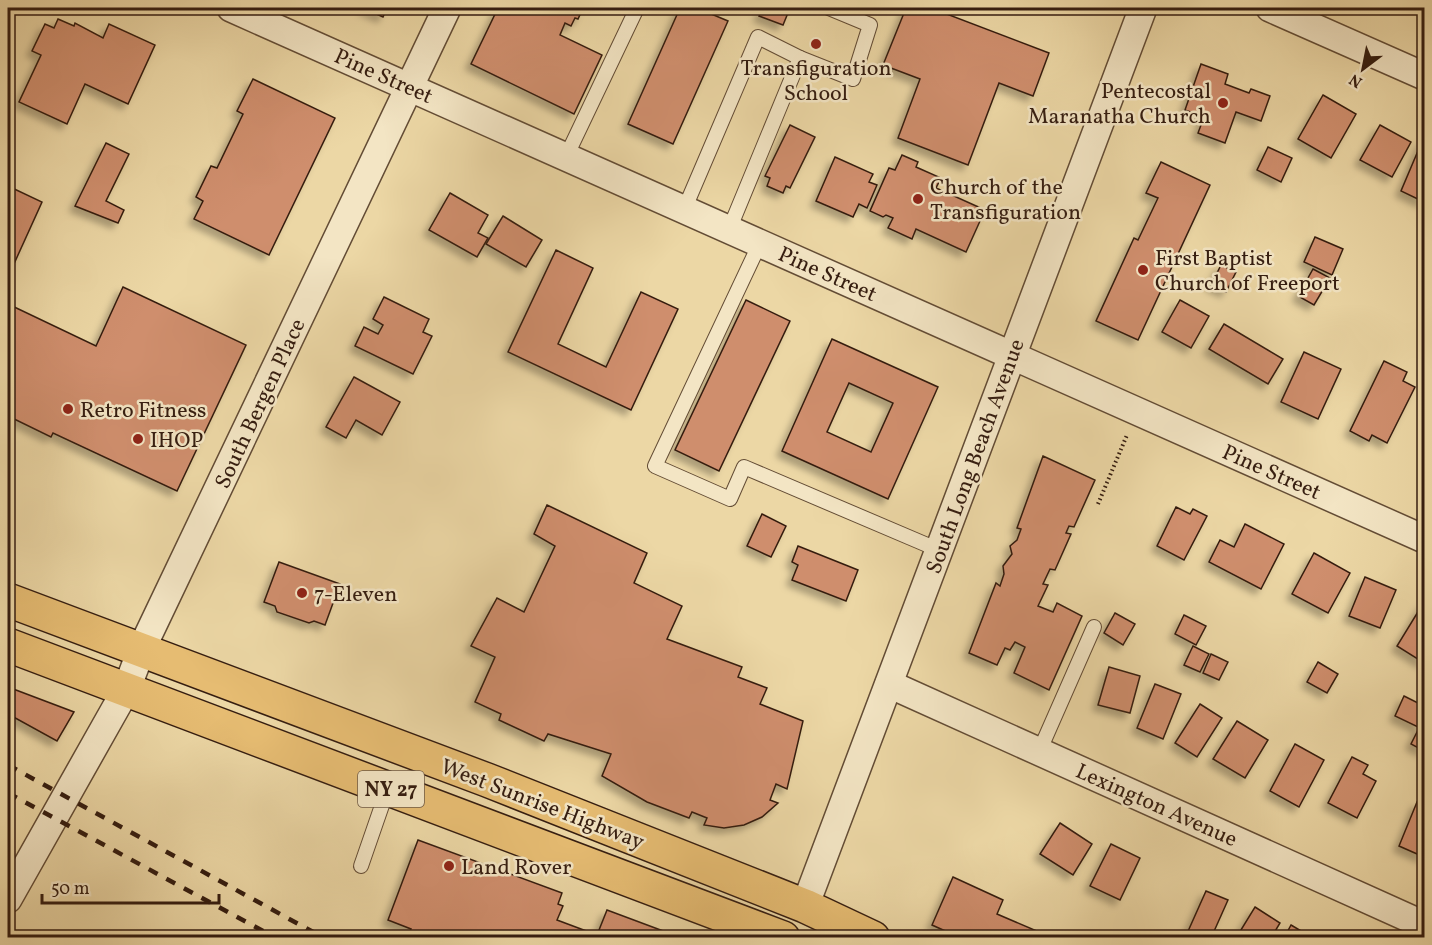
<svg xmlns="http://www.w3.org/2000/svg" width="1432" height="945" font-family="Vollkorn,serif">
<defs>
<filter id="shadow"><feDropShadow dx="-5.5" dy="5.5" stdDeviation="3" flood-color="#0004"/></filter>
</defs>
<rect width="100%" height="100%" fill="#ecd7a5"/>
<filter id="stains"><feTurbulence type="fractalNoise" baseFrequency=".00333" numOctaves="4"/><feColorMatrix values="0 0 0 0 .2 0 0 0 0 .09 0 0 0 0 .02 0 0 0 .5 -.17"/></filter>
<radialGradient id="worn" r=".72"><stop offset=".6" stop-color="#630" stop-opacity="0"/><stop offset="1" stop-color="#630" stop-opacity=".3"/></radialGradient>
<g fill="#cf8e6d" stroke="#351d10" stroke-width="1.5" fill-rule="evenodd" filter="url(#shadow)">
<polygon points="363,8 387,8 383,17"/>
<polygon points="498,8 583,8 578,19 575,18 571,26 565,23 560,35 602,55 574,114 471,64"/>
<polygon points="680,8 697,8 728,21 673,144 628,124"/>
<polygon points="763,8 790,8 783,25 759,16"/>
<polygon points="906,8 931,8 1049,53 1033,96 999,83 968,165 898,138 920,79 883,65"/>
<polygon points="58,19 74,26 75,23 103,38 109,24 155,45 128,104 85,84 67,124 19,102 41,55 32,51 45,24 54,28"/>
<polygon points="1201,64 1228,74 1225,84 1249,93 1251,89 1270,96 1261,121 1236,112 1225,143 1198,133 1204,117 1185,110"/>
<polygon points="253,79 335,118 269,255 194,219 203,201 196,197 211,166 217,168 243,114 237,111"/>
<polygon points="1323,95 1356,114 1331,158 1298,139"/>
<polygon points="790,125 815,137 790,188 786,186 783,193 767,186 770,178 765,176"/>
<polygon points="1380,125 1411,142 1392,177 1360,160"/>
<polygon points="1423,139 1424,140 1424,202 1401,191"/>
<polygon points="106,143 129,154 106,201 124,210 118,223 75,206"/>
<polygon points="1268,147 1292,158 1281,182 1257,170"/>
<polygon points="902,155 918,162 916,167 941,178 936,188 985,210 966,252 916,229 912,239 888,228 893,218 886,215 883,217 870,211 889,168 895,170"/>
<polygon points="835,157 873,174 869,182 877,185 867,208 859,204 853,217 816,201"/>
<polygon points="1161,162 1210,185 1138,340 1096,321 1134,238 1138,240 1158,198 1146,193"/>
<polygon points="8,186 42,202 13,266 8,264"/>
<polygon points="450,193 488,215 478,233 488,238 477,257 429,230"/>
<polygon points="503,216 542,240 526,267 486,244"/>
<polygon points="1315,237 1343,249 1332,275 1304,262"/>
<polygon points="556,250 593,268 558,344 606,367 641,292 678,309 631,410 508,352"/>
<polygon points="1221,265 1236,272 1226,292 1211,285"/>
<polygon points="1313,269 1330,278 1314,305 1298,296"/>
<polygon points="123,287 246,345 177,491 53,433 51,437 8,416 8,304 96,346"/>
<polygon points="384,297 429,319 423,332 432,336 413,374 355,346 364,327 378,334 383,325 373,319"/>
<polygon points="746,300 790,321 719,471 675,450"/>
<polygon points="1180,300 1209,316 1191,348 1162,332"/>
<polygon points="1224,324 1283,359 1268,384 1209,349"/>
<path d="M832 339 938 387 888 499 782 451ZM849 383 893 403 871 452 827 432Z"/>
<polygon points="1304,352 1341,369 1318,419 1281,402"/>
<polygon points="1384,361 1407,372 1403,381 1415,387 1387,443 1372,435 1369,441 1350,431"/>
<polygon points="354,377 400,402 382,435 356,420 346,438 326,427"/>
<polygon points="1043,456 1095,480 1074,527 1069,526 1066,533 1071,534 1055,570 1050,569 1043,584 1048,585 1038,606 1053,612 1057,603 1082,616 1049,690 1014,673 1025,647 1015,642 1010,650 1005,648 997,665 969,653 996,583 1000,586 1004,574 1003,566 1012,554 1010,546 1017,540 1021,529 1017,528"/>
<polygon points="547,505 647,553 634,583 682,606 667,639 742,667 738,677 767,688 760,704 803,721 787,789 776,784 770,800 778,803 762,817 744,825 724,828 704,825 707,818 692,812 689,818 647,802 602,776 611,754 548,734 544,741 499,720 501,714 475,702 495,657 471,646 497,598 524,612 555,546 534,534"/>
<polygon points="1176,507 1190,514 1193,509 1207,516 1184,560 1157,546"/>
<polygon points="762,514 786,526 771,557 747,546"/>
<polygon points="1245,524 1284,544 1261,589 1209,562 1220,540 1234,547"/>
<polygon points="798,546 858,570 846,601 792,580 798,565 792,562"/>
<polygon points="1314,553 1350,573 1328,613 1292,594"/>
<polygon points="279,562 340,584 325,625 314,621 309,623 277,612 275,606 264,602"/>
<polygon points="1365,577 1396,590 1380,628 1349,616"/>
<polygon points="1424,602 1424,663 1397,646"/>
<polygon points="1115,613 1135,624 1123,645 1104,633"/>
<polygon points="1184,615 1206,626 1196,645 1175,634"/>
<polygon points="1193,646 1209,654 1200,672 1184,665"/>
<polygon points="1211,654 1228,662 1219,680 1203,673"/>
<polygon points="1318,662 1338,674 1327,693 1307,682"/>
<polygon points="1109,667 1140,676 1130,713 1098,705"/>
<polygon points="1155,684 1181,694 1163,739 1137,728"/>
<polygon points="8,687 74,712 57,741 8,714"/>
<polygon points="1404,696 1424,706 1424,713 1418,727 1395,716"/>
<polygon points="1200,704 1222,718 1197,757 1175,743"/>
<polygon points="1237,721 1268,740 1245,778 1213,759"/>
<polygon points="1421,724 1424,726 1424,751 1411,744"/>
<polygon points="1295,744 1324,760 1299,807 1270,791"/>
<polygon points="1352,757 1368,765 1363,774 1376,781 1357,818 1328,803"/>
<polygon points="1417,802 1424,805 1424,857 1399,846"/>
<polygon points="1060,823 1092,844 1073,875 1040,854"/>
<polygon points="418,840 562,893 558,904 563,906 557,920 597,935 607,910 682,938 420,938 409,933 411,929 388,920"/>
<polygon points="1111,844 1140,858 1120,900 1090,886"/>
<polygon points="953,877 1003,900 997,914 1046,935 1045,938 961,938 932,925"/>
<polygon points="1206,891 1228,900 1211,938 1185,938"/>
<polygon points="1255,907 1280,923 1271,938 1236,938"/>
<polygon points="1291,925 1313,938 1284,938"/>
</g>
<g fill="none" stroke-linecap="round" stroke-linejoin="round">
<defs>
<g id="service">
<polyline points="800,58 853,79 870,25 829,8"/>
<polyline points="566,157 637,8"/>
<polyline points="684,210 758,37 800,58 729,230"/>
<polyline points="760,243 655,466 730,499 744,467 939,550"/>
<polyline points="1039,752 1094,627"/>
<polyline points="361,866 388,788"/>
</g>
<g id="minor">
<polyline points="231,8 1424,539"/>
<polyline points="1270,8 1424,76"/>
<polyline points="889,684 1424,925"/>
<polyline points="8,899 127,688 142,648 447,8"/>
<polyline points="805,906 1143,8"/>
</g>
<g id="trunk">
<polyline points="8,600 487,780 805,906 873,938"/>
<polyline points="8,645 783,938"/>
</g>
</defs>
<use href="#service" stroke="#634c35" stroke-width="16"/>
<use href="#minor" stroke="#634c35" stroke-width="30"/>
<use href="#trunk" stroke="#351d10" stroke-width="36"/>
<polyline stroke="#351d10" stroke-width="4" stroke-dasharray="1.5 3" stroke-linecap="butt" points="1098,504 1127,435"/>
<use href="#service" stroke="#f3e5c4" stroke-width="14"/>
<use href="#minor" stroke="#f3e5c4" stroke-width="27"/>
<use href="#trunk" stroke="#e6bc72" stroke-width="33"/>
<g stroke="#351d10" stroke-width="4.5" stroke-dasharray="10 10" stroke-linecap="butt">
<polyline points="8,765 324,938"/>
<polyline points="8,793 276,938"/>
</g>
</g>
<g fill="#8f2418" stroke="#f3e5c4" stroke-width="2">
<circle cx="816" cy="44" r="6"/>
<circle cx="1223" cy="103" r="6"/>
<circle cx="918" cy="199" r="6"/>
<circle cx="1143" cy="270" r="6"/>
<circle cx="68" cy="409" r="6"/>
<circle cx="138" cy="439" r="6"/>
<circle cx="302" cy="593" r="6"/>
<circle cx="449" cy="866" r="6"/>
</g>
<g text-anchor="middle" stroke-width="5" stroke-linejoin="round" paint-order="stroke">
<rect fill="#f3e5c4" stroke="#6e5946" stroke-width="1.5" x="358" y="771" width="66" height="36" rx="4.5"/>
<g font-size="21" font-weight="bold" fill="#351d10">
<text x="391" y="796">NY 27</text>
</g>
<g font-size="22" fill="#351d10" stroke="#f3e5c4" text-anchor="start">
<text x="816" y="75" text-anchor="middle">Transfiguration<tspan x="816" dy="25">School</tspan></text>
<text x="1211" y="98" text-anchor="end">Pentecostal<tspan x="1211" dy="25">Maranatha Church</tspan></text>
<text x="930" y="194">Church of the<tspan x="930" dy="25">Transfiguration</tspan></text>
<text x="1155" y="265">First Baptist<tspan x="1155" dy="25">Church of Freeport</tspan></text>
<text x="80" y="417">Retro Fitness</text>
<text x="150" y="447">IHOP</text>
<text x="314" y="601">7-Eleven</text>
<text x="461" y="874">Land Rover</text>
</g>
<g font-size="22" fill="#351d10" stroke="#f3e5c4">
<text transform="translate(384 75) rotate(24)" y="8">Pine Street</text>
<text transform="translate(828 273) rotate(24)" y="8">Pine Street</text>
<text transform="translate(259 403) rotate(-65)" y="8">South Bergen Place</text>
<text transform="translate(974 456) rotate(-70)" y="8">South Long Beach Avenue</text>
<text transform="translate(1272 471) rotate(24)" y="8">Pine Street</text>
<text transform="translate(543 803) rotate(21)" y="8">West Sunrise Highway</text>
<text transform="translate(1157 804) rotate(24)" y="8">Lexington Avenue</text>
</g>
</g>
<rect width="1432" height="945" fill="none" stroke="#ecd7a5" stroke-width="30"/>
<rect x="9" y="9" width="1414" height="927" fill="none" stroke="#351d10" stroke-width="3"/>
<rect x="15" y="15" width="1402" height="915" fill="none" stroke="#351d10" stroke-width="1.5"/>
<g transform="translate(1363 69) rotate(212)" stroke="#f3e5c4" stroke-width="4.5" paint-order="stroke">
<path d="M0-4.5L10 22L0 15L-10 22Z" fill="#351d10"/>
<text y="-9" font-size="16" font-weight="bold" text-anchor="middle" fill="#351d10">N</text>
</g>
<path d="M42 894v9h177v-9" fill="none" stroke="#351d10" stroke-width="3"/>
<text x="51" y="894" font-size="18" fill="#351d10" stroke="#f3e5c4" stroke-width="4.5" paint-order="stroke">50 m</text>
<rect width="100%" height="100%" filter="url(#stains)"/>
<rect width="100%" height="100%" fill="url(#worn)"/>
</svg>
